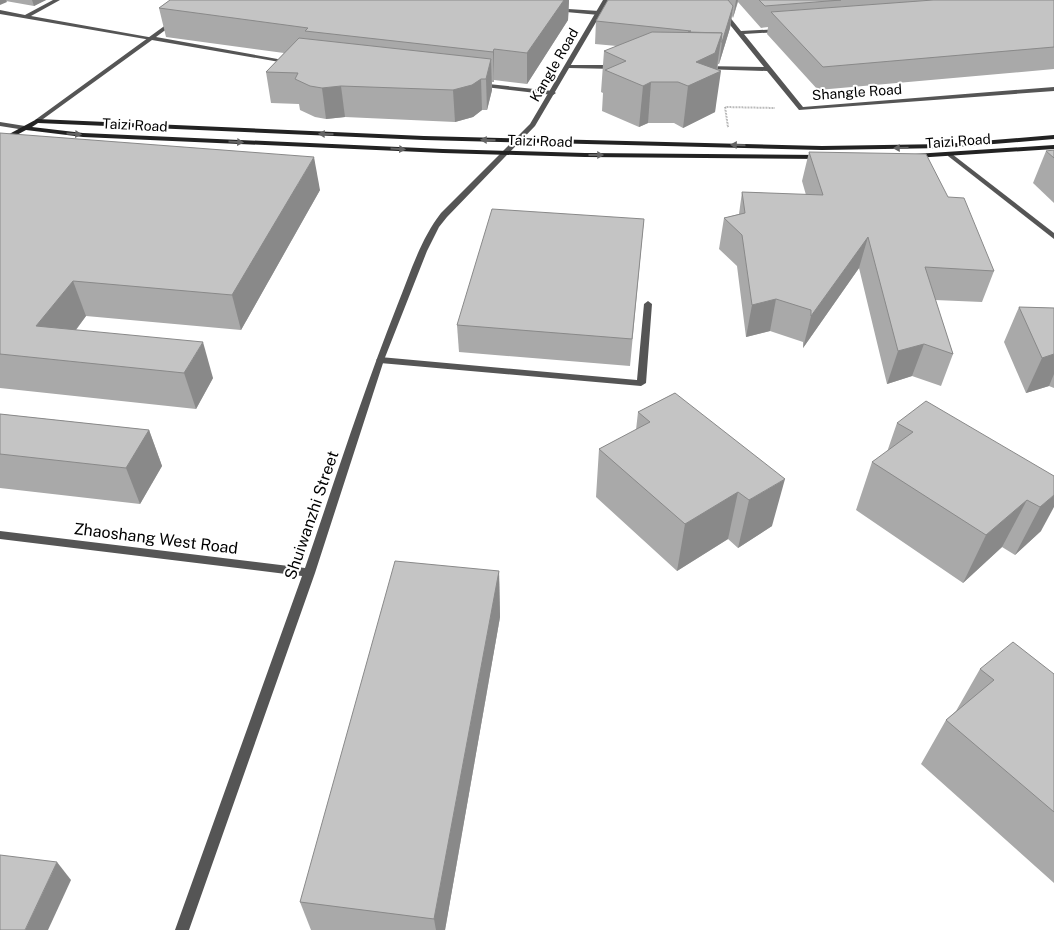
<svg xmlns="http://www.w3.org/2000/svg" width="1054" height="930" font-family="'Public Sans',sans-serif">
<rect width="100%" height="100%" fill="#fff"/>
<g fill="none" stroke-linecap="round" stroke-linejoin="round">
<polyline stroke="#777" stroke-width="2" stroke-dasharray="0.5 1" stroke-linecap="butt" points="728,127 725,107 775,108"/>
<g fill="#555" fill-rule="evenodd">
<polygon points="53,0 60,0 31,16 154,38 151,40 0,14 0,10 25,15"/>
<polygon points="948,154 952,154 1054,233 1054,239 948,156"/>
<polygon points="648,301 652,304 646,383 641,386 380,363 376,360 380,357 637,380 644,304"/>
</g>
<g fill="#555" fill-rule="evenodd">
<polygon points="710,0 716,0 741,31 781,29 782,30 779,32 744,34 803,107 1054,87 1054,91 799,110 767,71 701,69 701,67 703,66 764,67"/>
<polygon points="553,8 599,11 602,13 599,15 555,11 552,9"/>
<polygon points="174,19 177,21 176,22 156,37 294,62 291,64 152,40 39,122 35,122 35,120"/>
<polygon points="566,65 616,65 619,67 616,69 568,68 565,66"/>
<polygon points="479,83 553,91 556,93 553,95 477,86 476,85"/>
</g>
<g fill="#555" fill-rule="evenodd">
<path d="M603 0H609L535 126 447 217 439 227 427 251 384 360 315 573 189 930H175L302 576 0 539V531L305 568C335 480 363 392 397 306 410 274 420 240 441 213L530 124Z"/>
<polygon points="0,122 25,126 28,128 25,130 0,126"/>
</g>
<g fill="#222" fill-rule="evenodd">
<polygon points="37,119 424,136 822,146 945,144 1054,135 1054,139 945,148 822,150 424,140 38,123 32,127 83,133 443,149 585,153 821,155 824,157 821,159 585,157 443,153 83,137 26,130 0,144 0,139"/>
<polygon points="1054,145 1054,149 915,158 912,156 915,154"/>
</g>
</g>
<g fill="#a9a9a9">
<polygon points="0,0 46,0 34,6"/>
<polygon points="170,0 569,0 568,20 527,84 494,80 494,82 492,82 492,90 487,110 482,110 473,117 455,122 345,117 326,119 315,117 300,110 299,104 271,103 266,72 284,53 166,37 159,8"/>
<polygon points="608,0 1054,0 1054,69 818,90 767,34 768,27 761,28 738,2 733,18 732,16 730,28 719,64 718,64 715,112 683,128 674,123 648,123 639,127 602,111 603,93 601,92 604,51 617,46 595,44 596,21"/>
<polygon points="0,133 320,190 241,330 86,316 76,330 213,378 196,409 0,388"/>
<polygon points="1054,150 1054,203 1033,183 1046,151"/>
<polygon points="809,152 948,197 994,271 982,302 935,300 953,354 941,386 912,376 887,384 859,268 803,348 803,342 770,331 746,337 737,266 719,249 724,218 739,214 742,192 806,195 802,181"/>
<polygon points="644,219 630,366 459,352 457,325"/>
<polygon points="1019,307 1054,308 1054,388 1049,386 1026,393 1004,342"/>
<polygon points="675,393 772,526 738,548 728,539 677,571 596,497 599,449 636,430 638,412"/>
<polygon points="0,414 149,430 162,466 140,504 0,488"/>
<polygon points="897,423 1054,476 1041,531 1015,555 1002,547 963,583 856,510 872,462 887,452"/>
<polygon points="499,571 500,617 445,930 311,930 300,902"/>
<polygon points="980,669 1054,674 1054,883 921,764 946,720 956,711"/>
</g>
<g fill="#898989">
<polygon points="0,0 6,0 7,2 0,5"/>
<polygon points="32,0 46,0 34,6"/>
<polygon points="564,0 569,0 568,20 527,84 527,53"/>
<polygon points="736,0 738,0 733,18"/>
<polygon points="733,6 730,28 719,64 722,42"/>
<polygon points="722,33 716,73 721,71 715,112 683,128 688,86 696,62"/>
<polygon points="494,49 494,82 493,52"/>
<polygon points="491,59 492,90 487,110 486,79"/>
<polygon points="481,79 482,110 473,117 455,122 453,90"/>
<polygon points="651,82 648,123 639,127 643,86"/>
<polygon points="341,86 345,117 326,119 322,88"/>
<polygon points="314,157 320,190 241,330 232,295"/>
<polygon points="868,237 859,268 803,348 811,316"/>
<polygon points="73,281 86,316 53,360 36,326"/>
<polygon points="776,299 770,331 746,337 752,305"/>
<polygon points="203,342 213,378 196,409 184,373"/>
<polygon points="924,344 912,376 887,384 898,351"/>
<polygon points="1054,354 1054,374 1049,386 1026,393 1042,358"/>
<polygon points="149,430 162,466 140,504 126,468"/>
<polygon points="785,479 772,526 738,548 749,500"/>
<polygon points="738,492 728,539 677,571 685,524"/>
<polygon points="1054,495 1054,507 1041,531 1015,555 1040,507"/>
<polygon points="1027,500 1002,547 963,583 986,535"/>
<polygon points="499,571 500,617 445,930 436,930 434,919"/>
<polygon points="57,862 71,880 48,930 25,930"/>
</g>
<g fill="#c4c4c4" stroke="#898989">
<polygon points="170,0 564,0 527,53 494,49 493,52 305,31 308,28 159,8"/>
<polygon points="608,0 728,0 733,6 722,42 721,42 722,33 688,32 691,31 596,21"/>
<polygon points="759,0 841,0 765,6"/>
<polygon points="933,0 1054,0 1054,47 823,67 771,12"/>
<polygon points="652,32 722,33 715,53 696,62 721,71 688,86 678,82 651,82 643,86 605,70 626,61 604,51"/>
<polygon points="299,38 491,59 486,79 481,79 472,85 453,90 341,86 322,88 310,86 295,79 298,73 266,72"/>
<polygon points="0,133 314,157 232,295 73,281 36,326 203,342 184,373 0,354"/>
<polygon points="1054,150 1054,158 1046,151"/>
<polygon points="809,152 926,154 948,197 964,198 994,271 925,267 953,354 924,344 898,351 868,237 811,316 811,310 776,299 752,305 742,235 724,218 745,213 742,192 823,195"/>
<polygon points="492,209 644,219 632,339 457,325"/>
<polygon points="1019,307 1054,308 1054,354 1042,358"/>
<polygon points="675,393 785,479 749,500 738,492 685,524 599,449 650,422 638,412"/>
<polygon points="926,401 1054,476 1054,495 1040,507 1027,500 986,535 872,462 913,432 897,423"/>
<polygon points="0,414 149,430 126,468 0,454"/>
<polygon points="395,561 499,571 434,919 300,902"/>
<polygon points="1013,642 1054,674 1054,812 946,720 994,680 980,669"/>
<polygon points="0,855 57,862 25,930 0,930"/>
</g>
<defs><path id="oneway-solid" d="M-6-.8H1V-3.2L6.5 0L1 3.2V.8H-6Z" transform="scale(1.25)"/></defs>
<g fill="#646464">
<use href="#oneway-solid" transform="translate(74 134) rotate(4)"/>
<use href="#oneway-solid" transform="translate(326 134) rotate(-178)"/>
<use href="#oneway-solid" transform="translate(488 140) rotate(-179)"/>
<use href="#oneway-solid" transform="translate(236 142) rotate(3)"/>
<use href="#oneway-solid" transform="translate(738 145) rotate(-178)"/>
<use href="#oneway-solid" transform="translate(901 148) rotate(179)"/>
<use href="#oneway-solid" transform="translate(398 149) rotate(3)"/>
<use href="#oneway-solid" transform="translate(596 155)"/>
</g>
<g text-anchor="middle" stroke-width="4" stroke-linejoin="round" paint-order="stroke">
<g font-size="14" fill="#000" stroke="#fff">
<text transform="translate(554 65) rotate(-60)" y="5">Kangle Road</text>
<text transform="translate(857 92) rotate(-4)" y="5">Shangle Road</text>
<text transform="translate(135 125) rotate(3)" y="5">Taizi Road</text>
<text transform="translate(540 141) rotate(2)" y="5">Taizi Road</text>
<text transform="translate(958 141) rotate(-4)" y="5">Taizi Road</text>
</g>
<g font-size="16" fill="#000" stroke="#fff">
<text transform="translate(311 515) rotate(-71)" y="6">Shuiwanzhi Street</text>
<text transform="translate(156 538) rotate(7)" y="6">Zhaoshang West Road</text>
</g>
</g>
</svg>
